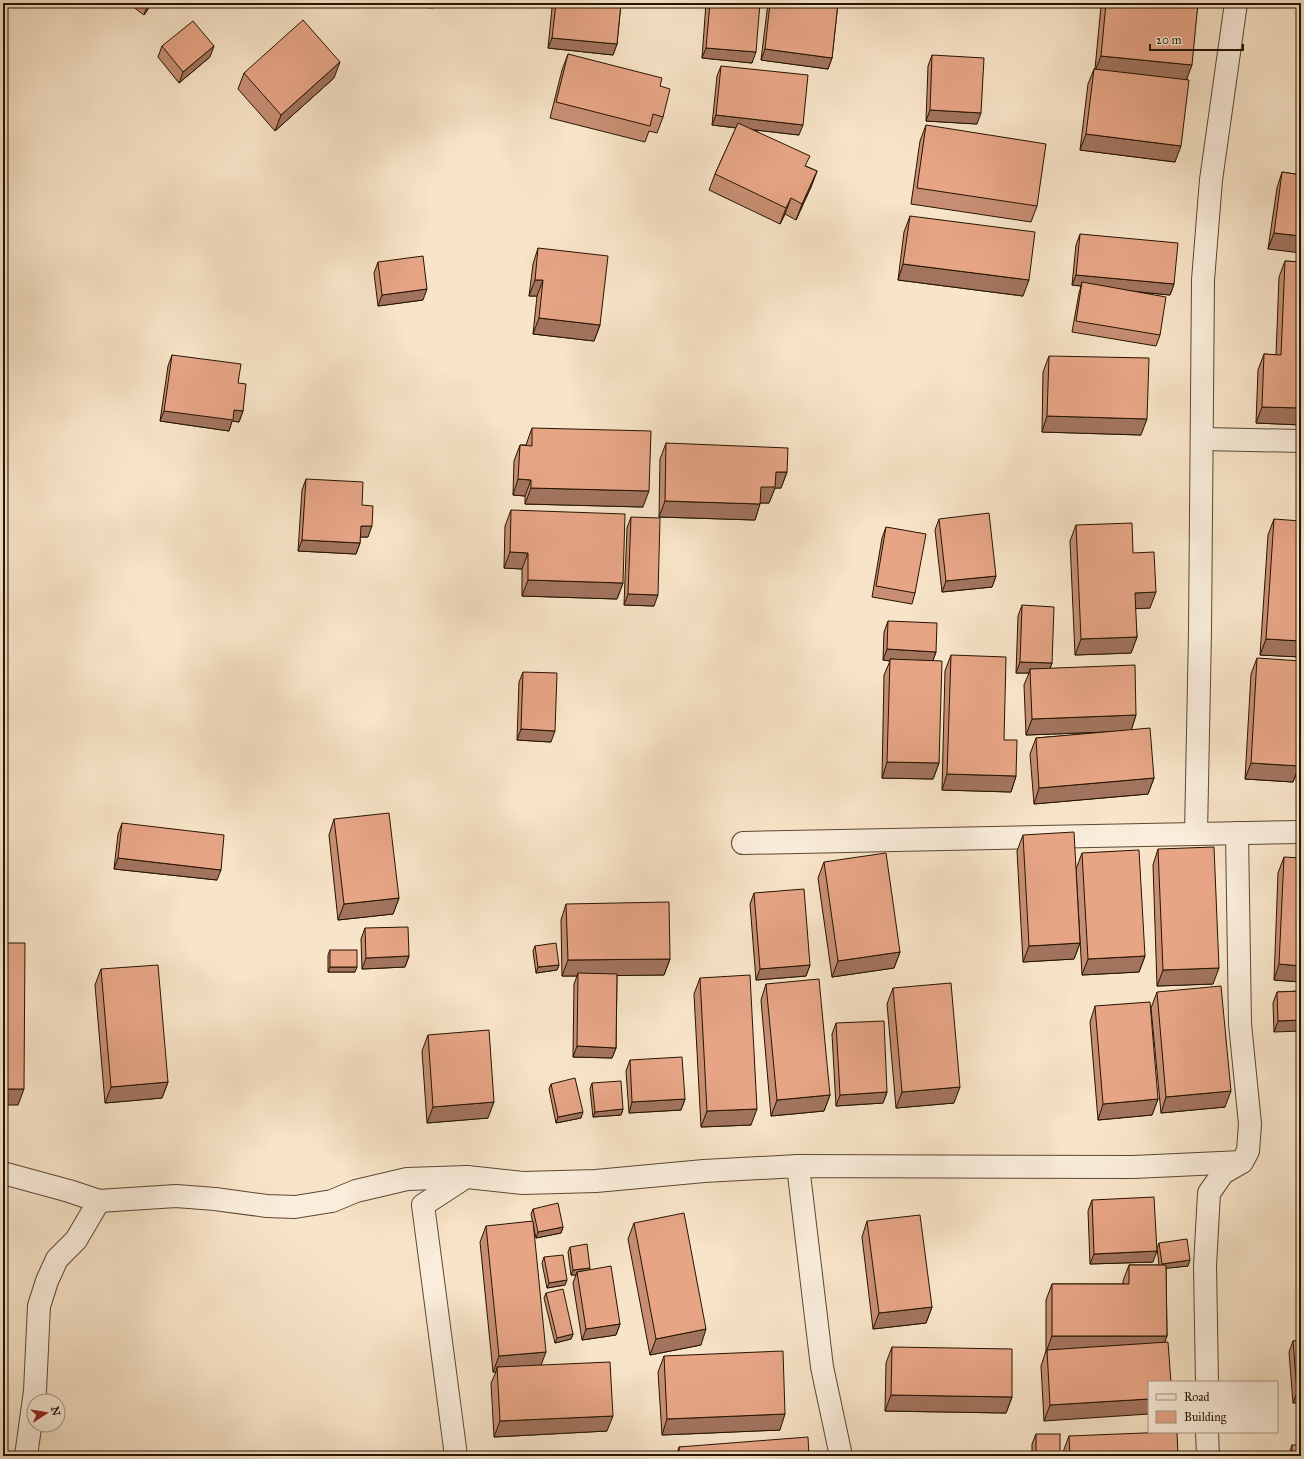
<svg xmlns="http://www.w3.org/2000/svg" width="1304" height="1459" font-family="'IM FELL Great Primer',serif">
<rect width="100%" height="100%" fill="#f8e4c8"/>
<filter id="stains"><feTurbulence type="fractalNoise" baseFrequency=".005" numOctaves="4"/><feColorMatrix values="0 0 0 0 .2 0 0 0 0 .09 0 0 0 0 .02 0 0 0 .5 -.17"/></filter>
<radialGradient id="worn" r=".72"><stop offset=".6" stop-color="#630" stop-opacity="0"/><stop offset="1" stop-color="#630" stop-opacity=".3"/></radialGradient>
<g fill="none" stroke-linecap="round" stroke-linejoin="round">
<defs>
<g id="street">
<polyline points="1203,439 1301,441"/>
<polyline points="1196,834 1200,631 1203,280 1211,180 1236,3"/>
<polyline points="743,843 1301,832"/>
<polyline points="798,1166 822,1367 841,1456"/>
<polyline points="3,1173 69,1191 99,1201 176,1196 215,1199 267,1206 295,1207 332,1201 356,1191 407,1179 467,1177 523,1183 596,1181 704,1171 798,1166 1133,1167 1242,1162"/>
<polyline points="1207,1382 1205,1266 1209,1193 1223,1173 1242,1162 1248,1151 1250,1124 1240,1024 1237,833"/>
<polyline points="1207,1432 1208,1456"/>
<polyline points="26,1456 35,1391 39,1306 47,1281 57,1259 76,1240 99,1201"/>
<polyline points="456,1456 423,1205 466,1177"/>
</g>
</defs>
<use href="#street" stroke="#5a4832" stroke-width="24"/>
<use href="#street" stroke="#faeddb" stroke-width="22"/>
</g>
<g fill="#c78e73" stroke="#251400">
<polygon points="128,3 152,3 144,15"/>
<polygon points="554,3 621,3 617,44 613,55 548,48 552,8"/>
<polygon points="706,3 760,3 752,63 702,58"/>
<polygon points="768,3 838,3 832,58 828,69 761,60"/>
<polygon points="1102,3 1198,3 1175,162 1080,150 1088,84 1094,69 1095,69 1101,6"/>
<polygon points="162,46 210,57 179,83 158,57"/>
<polygon points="568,54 660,86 663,117 657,133 649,131 645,142 550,118 562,70"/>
<polygon points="932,55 977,124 926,121 928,66"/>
<polygon points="721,66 799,135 755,130 806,166 817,171 811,187 796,220 785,214 780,224 709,190 715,174 736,128 712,125 717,76"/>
<polygon points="244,73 334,78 275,131 238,89"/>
<polygon points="926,125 1037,206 1031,222 911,204 920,141"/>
<polygon points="1282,172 1301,175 1268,249 1277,188"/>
<polygon points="910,216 1023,296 898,280 904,232"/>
<polygon points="1080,234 1174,284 1170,295 1137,292 1160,335 1156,346 1072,332 1079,293 1081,286 1072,285 1076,245"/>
<polygon points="538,248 600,325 594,341 533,334 537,296 529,296 533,264"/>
<polygon points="1285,261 1301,262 1301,425 1256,423 1258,370 1264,354 1276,355 1279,277"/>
<polygon points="378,262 423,300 378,306 374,273"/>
<polygon points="172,355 238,383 243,411 239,422 232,421 229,431 160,421 168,366"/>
<polygon points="1049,356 1141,435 1042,432 1043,372"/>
<polygon points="532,428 643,507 525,504 525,496 513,495 514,461 520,445 526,445"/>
<polygon points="666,443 787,472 781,488 775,488 769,503 760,503 755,520 659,517 660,459"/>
<polygon points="306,479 362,505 368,537 360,537 360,543 356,554 298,551 302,490"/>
<polygon points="511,510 623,583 617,599 522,596 522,569 504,568 505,526"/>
<polygon points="631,517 654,606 624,605 627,528"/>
<polygon points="939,519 996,576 992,587 942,592 935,530"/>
<polygon points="1274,519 1301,657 1260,655 1268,535"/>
<polygon points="1076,525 1133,553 1150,608 1135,608 1137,637 1131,653 1075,655 1070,541"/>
<polygon points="886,527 915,593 912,604 872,597 882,538"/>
<polygon points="1022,605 1052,663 1050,668 1136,715 1131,730 1154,778 1148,794 1034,804 1030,754 1036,738 1112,732 1026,735 1024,685 1029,673 1016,673 1018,616"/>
<polygon points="888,621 936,652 933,660 939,763 933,779 882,778 884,675 890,661 883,660 884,632"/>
<polygon points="951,655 1004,740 1016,776 1011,792 942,790 945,671"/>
<polygon points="1257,658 1299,766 1293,782 1245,779 1251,674"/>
<polygon points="523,672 551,742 517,740 519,682"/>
<polygon points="334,819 399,898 393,914 338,920 329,835"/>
<polygon points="122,823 217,880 114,869 118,834"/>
<polygon points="1023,835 1080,943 1074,959 1023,962 1017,851"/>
<polygon points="1158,849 1213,984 1157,986 1153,865"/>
<polygon points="1082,853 1145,956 1139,972 1082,975 1076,869"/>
<polygon points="1284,857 1301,982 1274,980 1278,873"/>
<polygon points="824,862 900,952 894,968 832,977 818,878"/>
<polygon points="754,893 810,965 806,976 756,980 750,904"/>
<polygon points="566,904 670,959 664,975 617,975 616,1048 612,1058 573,1057 574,984 577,976 562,976 561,920"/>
<polygon points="365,928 409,956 405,967 362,969 361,939"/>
<polygon points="535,946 559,965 557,970 536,973 533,951"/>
<polygon points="330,950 355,972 328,972 328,955"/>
<polygon points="101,969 168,1082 162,1098 105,1103 95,985"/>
<polygon points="700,978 751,1125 701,1127 694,994"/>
<polygon points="766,984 830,1095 824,1111 771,1116 761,1000"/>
<polygon points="893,988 954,1103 896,1108 887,1004"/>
<polygon points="1301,991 1274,1032 1273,1003 1277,992"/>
<polygon points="1157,992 1225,1107 1161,1113 1151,1008"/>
<polygon points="1095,1006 1158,1099 1152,1115 1098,1120 1090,1022"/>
<polygon points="836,1023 887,1092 883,1103 836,1106 832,1034"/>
<polygon points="428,1035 488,1118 427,1123 422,1051"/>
<polygon points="630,1060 685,1099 681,1110 629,1113 626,1071"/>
<polygon points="592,1083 623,1109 621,1115 593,1117 590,1089"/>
<polygon points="551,1084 581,1118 556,1123 549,1089"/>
<polygon points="1092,1200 1153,1262 1090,1264 1088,1211"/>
<polygon points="533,1209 563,1227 561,1233 536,1238 531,1214"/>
<polygon points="867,1221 932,1307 926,1323 873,1329 862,1237"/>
<polygon points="634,1223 701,1345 650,1355 628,1239"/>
<polygon points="486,1226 541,1365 607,1431 494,1437 491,1383 496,1372 493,1372 480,1242"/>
<polygon points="1159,1243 1188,1266 1166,1268 1167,1336 1164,1343 1044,1421 1041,1366 1046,1351 1046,1300 1052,1284 1123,1284 1123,1281 1129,1265 1159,1265 1157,1248"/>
<polygon points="570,1247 590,1270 620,1324 616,1335 582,1340 573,1283 576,1275 571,1275 568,1252"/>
<polygon points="544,1257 565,1285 547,1288 542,1263"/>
<polygon points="546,1293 573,1334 571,1339 555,1343 544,1298"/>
<polygon points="1301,1340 1301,1402 1293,1403 1289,1352 1293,1341"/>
<polygon points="892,1347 1012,1397 1006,1413 885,1411 886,1363"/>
<polygon points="664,1356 780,1430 662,1435 658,1372"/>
<polygon points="1036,1434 1060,1456 1032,1456 1032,1444"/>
<polygon points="1069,1436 1178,1456 1064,1456 1063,1452"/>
<polygon points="1292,1445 1301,1456 1288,1456"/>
<polygon points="679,1447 809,1456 676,1456"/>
</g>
<g fill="#a2745e" stroke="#251400">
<polygon points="148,3 152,3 144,15"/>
<polygon points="381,3 435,3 433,8 381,4"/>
<polygon points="552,38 617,44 613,55 548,48"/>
<polygon points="214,46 210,57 179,83 183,72"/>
<polygon points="706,48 756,52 752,63 702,58"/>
<polygon points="765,49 832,58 828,69 761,60"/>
<polygon points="1101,56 1192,65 1186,81 1095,71"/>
<polygon points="340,62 334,78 275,131 281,115"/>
<polygon points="930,110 981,113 977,124 926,121"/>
<polygon points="716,115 803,125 799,135 712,125"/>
<polygon points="1086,134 1181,146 1175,162 1080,150"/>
<polygon points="817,171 811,187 796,220 802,204"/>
<polygon points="791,198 785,214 780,224 786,208"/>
<polygon points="1274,233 1301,236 1301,253 1268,249"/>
<polygon points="903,264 1029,280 1023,296 898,280"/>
<polygon points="1076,275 1174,284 1170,295 1082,286 1082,282 1081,286 1072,285"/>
<polygon points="535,280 543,280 537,296 529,296"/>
<polygon points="427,289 423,300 378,306 382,295"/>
<polygon points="539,318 600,325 594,341 533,334"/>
<polygon points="1262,407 1301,408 1301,425 1256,423"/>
<polygon points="234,410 243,411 239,422 232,421 229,431 160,421 164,411"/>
<polygon points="1047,416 1147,419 1141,435 1042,432"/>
<polygon points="776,472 787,472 781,488 775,488 769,503 755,503 761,487"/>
<polygon points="518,479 531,480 525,496 513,495"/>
<polygon points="531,488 649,491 643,507 525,504"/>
<polygon points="665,501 760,504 755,520 659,517"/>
<polygon points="361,526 372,526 368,537 357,537"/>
<polygon points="302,540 360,543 356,554 298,551"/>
<polygon points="510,552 528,553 522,569 504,568"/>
<polygon points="996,576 992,587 942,592 946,581"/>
<polygon points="528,580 623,583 617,599 522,596"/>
<polygon points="1156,592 1150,608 1129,609 1135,593"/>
<polygon points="628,594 658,595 654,606 624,605"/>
<polygon points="1137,637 1131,653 1075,655 1081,639"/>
<polygon points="1266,639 1301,641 1301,657 1260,655"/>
<polygon points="887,649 936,652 932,663 890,659 890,661 883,660"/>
<polygon points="1020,662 1052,663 1048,674 1030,669 1029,673 1016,673"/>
<polygon points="1136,715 1131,731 1026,735 1032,719"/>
<polygon points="521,729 555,731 551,742 517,740"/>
<polygon points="887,762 939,763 933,779 882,778"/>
<polygon points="1251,763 1299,766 1293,782 1245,779"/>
<polygon points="947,774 1016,776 1011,792 942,790"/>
<polygon points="1154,778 1148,794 1034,804 1039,788"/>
<polygon points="118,858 221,870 217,880 114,869"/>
<polygon points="399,898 393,914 338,920 344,904"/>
<polygon points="1080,943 1074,959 1023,962 1029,946"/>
<polygon points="900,952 894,968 832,977 838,961"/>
<polygon points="409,956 405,967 362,969 366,958"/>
<polygon points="1145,956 1139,972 1082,975 1088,959"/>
<polygon points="670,959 664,975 578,976 578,973 577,976 562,976 568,960"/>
<polygon points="1279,964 1301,966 1301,982 1274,980"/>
<polygon points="559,965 557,970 536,973 538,967"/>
<polygon points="810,965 806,976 756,980 760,969"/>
<polygon points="330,967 357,967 355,972 328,972"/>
<polygon points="1219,968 1213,984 1157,986 1163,970"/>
<polygon points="1301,1020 1301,1031 1274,1032 1278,1021"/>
<polygon points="577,1046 616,1048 612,1058 573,1057"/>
<polygon points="168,1082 162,1098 105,1103 111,1087"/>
<polygon points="960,1087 954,1103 896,1108 902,1092"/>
<polygon points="3,1089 24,1089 18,1105 3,1105"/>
<polygon points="1231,1091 1225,1107 1161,1113 1166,1097"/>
<polygon points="887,1092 883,1103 836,1106 840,1095"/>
<polygon points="830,1095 824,1111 771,1116 777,1100"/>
<polygon points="685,1099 681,1110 629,1113 632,1102"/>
<polygon points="1158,1099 1152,1115 1098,1120 1103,1104"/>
<polygon points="494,1102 488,1118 427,1123 433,1107"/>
<polygon points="623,1109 621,1115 593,1117 595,1112"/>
<polygon points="757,1109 751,1125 701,1127 707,1111"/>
<polygon points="583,1112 581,1118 556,1123 558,1117"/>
<polygon points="563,1227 561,1233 536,1238 538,1232"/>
<polygon points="1157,1251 1153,1262 1090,1264 1094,1254"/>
<polygon points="1190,1260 1188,1266 1160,1269 1162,1264"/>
<polygon points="590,1268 588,1273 577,1272 576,1275 571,1275 573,1270"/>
<polygon points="567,1280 565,1285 547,1288 549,1283"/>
<polygon points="932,1307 926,1323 873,1329 879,1313"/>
<polygon points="620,1324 616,1335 582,1340 586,1329"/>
<polygon points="706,1329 701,1345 650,1355 656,1339"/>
<polygon points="573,1334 571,1339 555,1343 557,1338"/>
<polygon points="1052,1336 1167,1336 1161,1352 1046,1352"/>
<polygon points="546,1352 540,1368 497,1367 496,1372 493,1372 499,1356"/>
<polygon points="1297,1392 1301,1392 1301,1402 1293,1403"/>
<polygon points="891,1395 1012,1397 1006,1413 885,1411"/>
<polygon points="1149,1399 1149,1414 1044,1421 1050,1405"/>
<polygon points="785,1414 780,1430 662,1435 667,1419"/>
<polygon points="613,1416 607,1431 494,1437 500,1421"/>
</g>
<g fill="#e7a586" stroke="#251400">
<polygon points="556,3 621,3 617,44 552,38"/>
<polygon points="710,3 760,3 756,52 706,48"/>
<polygon points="770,3 838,3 832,58 765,49"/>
<polygon points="1106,3 1198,3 1192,65 1101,56"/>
<polygon points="303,20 340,62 281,115 244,73"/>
<polygon points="193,21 214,46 183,72 162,46"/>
<polygon points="568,54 662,78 660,86 670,89 663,117 653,114 650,126 556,102"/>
<polygon points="932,55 984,58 981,113 930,110"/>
<polygon points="721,66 808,75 803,125 716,115"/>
<polygon points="1094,69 1189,80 1181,146 1086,134"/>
<polygon points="738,123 810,156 805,166 817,171 802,204 791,198 786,208 715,174"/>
<polygon points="926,125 1046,144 1037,206 917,188"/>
<polygon points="1282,172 1301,175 1301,236 1274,233"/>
<polygon points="910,216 1035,232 1029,280 903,264"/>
<polygon points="1080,234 1178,243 1174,284 1076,275"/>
<polygon points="538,248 608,256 600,325 539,318 543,280 535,280"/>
<polygon points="423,256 427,289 382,295 378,262"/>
<polygon points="1285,261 1301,262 1301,408 1262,407 1264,354 1281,355"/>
<polygon points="1082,282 1166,297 1160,335 1076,321"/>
<polygon points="172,355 241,364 238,383 246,384 243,411 234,410 233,420 164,411"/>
<polygon points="1049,356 1149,358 1147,419 1047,416"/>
<polygon points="532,428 651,431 649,491 531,488 531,480 518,479 520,445 532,446"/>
<polygon points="666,443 788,448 787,472 776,472 775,487 761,487 760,504 665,501"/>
<polygon points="306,479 363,482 362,505 373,506 372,526 361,526 360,543 302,540"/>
<polygon points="511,510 625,514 623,583 528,580 528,553 510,552"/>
<polygon points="989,513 996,576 946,581 939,519"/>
<polygon points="631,517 660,518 658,595 628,594"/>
<polygon points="1274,519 1301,521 1301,641 1266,639"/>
<polygon points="1132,523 1133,553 1154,552 1156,592 1135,593 1137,637 1081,639 1076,525"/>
<polygon points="886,527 926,534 915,593 876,586"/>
<polygon points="1022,605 1054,607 1052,663 1020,662"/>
<polygon points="888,621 937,623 936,652 887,649"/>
<polygon points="951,655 1006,657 1004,740 1017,740 1016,776 947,774"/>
<polygon points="1257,658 1301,661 1301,736 1299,766 1251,763"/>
<polygon points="890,659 942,661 939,763 887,762"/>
<polygon points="1135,665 1136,715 1032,719 1030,669"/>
<polygon points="523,672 557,673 555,731 521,729"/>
<polygon points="1150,728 1154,778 1039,788 1036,738"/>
<polygon points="389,813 399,898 344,904 334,819"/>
<polygon points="122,823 224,835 221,870 118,858"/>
<polygon points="1074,832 1080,943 1029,946 1023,835"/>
<polygon points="1214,847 1219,968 1163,970 1158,849"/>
<polygon points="1139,850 1145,956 1088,959 1082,853"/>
<polygon points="886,853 900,952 838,961 824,862"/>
<polygon points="1284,857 1301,858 1301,966 1279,964"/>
<polygon points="804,889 810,965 760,969 754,893"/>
<polygon points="669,902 670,959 568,960 566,904"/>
<polygon points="408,927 409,956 366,958 365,928"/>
<polygon points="3,943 25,943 24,1089 3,1089"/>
<polygon points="556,943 559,965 538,967 535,946"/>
<rect x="330" y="950" width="27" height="17"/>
<polygon points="158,965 168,1082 111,1087 101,969"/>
<polygon points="578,973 617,974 616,1048 577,1046"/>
<polygon points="750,975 757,1109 707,1111 700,978"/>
<polygon points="819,979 830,1095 777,1100 766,984"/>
<polygon points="951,983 960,1087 902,1092 893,988"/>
<polygon points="1221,986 1231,1091 1166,1097 1157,992"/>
<polygon points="1301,991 1301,1020 1278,1021 1277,992"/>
<polygon points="1150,1002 1158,1099 1103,1104 1095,1006"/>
<polygon points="884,1021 887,1092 840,1095 836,1023"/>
<polygon points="489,1030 494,1102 433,1107 428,1035"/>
<polygon points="682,1057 685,1099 632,1102 630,1060"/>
<polygon points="575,1078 583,1112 558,1117 551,1084"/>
<polygon points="621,1081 623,1109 595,1112 592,1083"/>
<polygon points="1154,1197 1157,1251 1094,1254 1092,1200"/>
<polygon points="558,1203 563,1227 538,1232 533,1209"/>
<polygon points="684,1213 706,1329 656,1339 634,1223"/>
<polygon points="920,1215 932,1307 879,1313 867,1221"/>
<polygon points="533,1221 546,1352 499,1356 486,1226"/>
<polygon points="1187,1239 1190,1260 1162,1264 1159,1243"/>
<polygon points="587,1244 590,1268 573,1270 570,1247"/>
<polygon points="563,1255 567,1280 549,1283 544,1257"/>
<polygon points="1129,1265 1166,1265 1167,1336 1052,1336 1052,1284 1129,1284"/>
<polygon points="611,1266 620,1324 586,1329 577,1272"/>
<polygon points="563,1289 573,1334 557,1338 546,1293"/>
<polygon points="1301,1340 1301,1392 1297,1392 1293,1341"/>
<polygon points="1168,1342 1171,1382 1149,1382 1149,1399 1050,1405 1047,1350"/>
<polygon points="892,1347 1012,1349 1012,1397 891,1395"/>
<polygon points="783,1351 785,1414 667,1419 664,1356"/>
<polygon points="610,1362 613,1416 500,1421 497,1367"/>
<polygon points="1168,1432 1177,1432 1178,1456 1070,1456 1069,1436"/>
<rect x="1036" y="1434" width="24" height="22"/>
<polygon points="808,1437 809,1456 680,1456 679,1447"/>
<rect x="1292" y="1445" width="9" height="11"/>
</g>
<rect width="1304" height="1459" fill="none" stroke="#f8e4c8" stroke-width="16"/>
<rect x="4" y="4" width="1296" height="1451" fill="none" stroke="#251400" stroke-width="2"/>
<rect x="8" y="8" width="1288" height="1443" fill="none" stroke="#251400"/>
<rect x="1148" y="1381" width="130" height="52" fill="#faeddb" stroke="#a59683"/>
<rect x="1156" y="1394" width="20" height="6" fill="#faeddb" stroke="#a59683"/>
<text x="1184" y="1401" font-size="12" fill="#251400">Road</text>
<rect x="1156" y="1411" width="20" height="12" fill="#e7a586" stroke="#a59683"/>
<text x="1184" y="1421" font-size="12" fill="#251400">Building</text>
<g transform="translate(46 1413) rotate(78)"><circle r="19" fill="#faeddb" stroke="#a59683"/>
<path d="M0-3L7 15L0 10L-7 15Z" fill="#8f2418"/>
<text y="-6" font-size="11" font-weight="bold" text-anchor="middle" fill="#251400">N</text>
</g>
<path d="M1150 44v6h93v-6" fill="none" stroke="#251400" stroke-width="2"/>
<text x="1156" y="44" font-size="12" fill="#251400" stroke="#faeddb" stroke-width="3" paint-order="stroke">20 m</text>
<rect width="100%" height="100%" filter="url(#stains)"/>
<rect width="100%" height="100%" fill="url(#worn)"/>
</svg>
